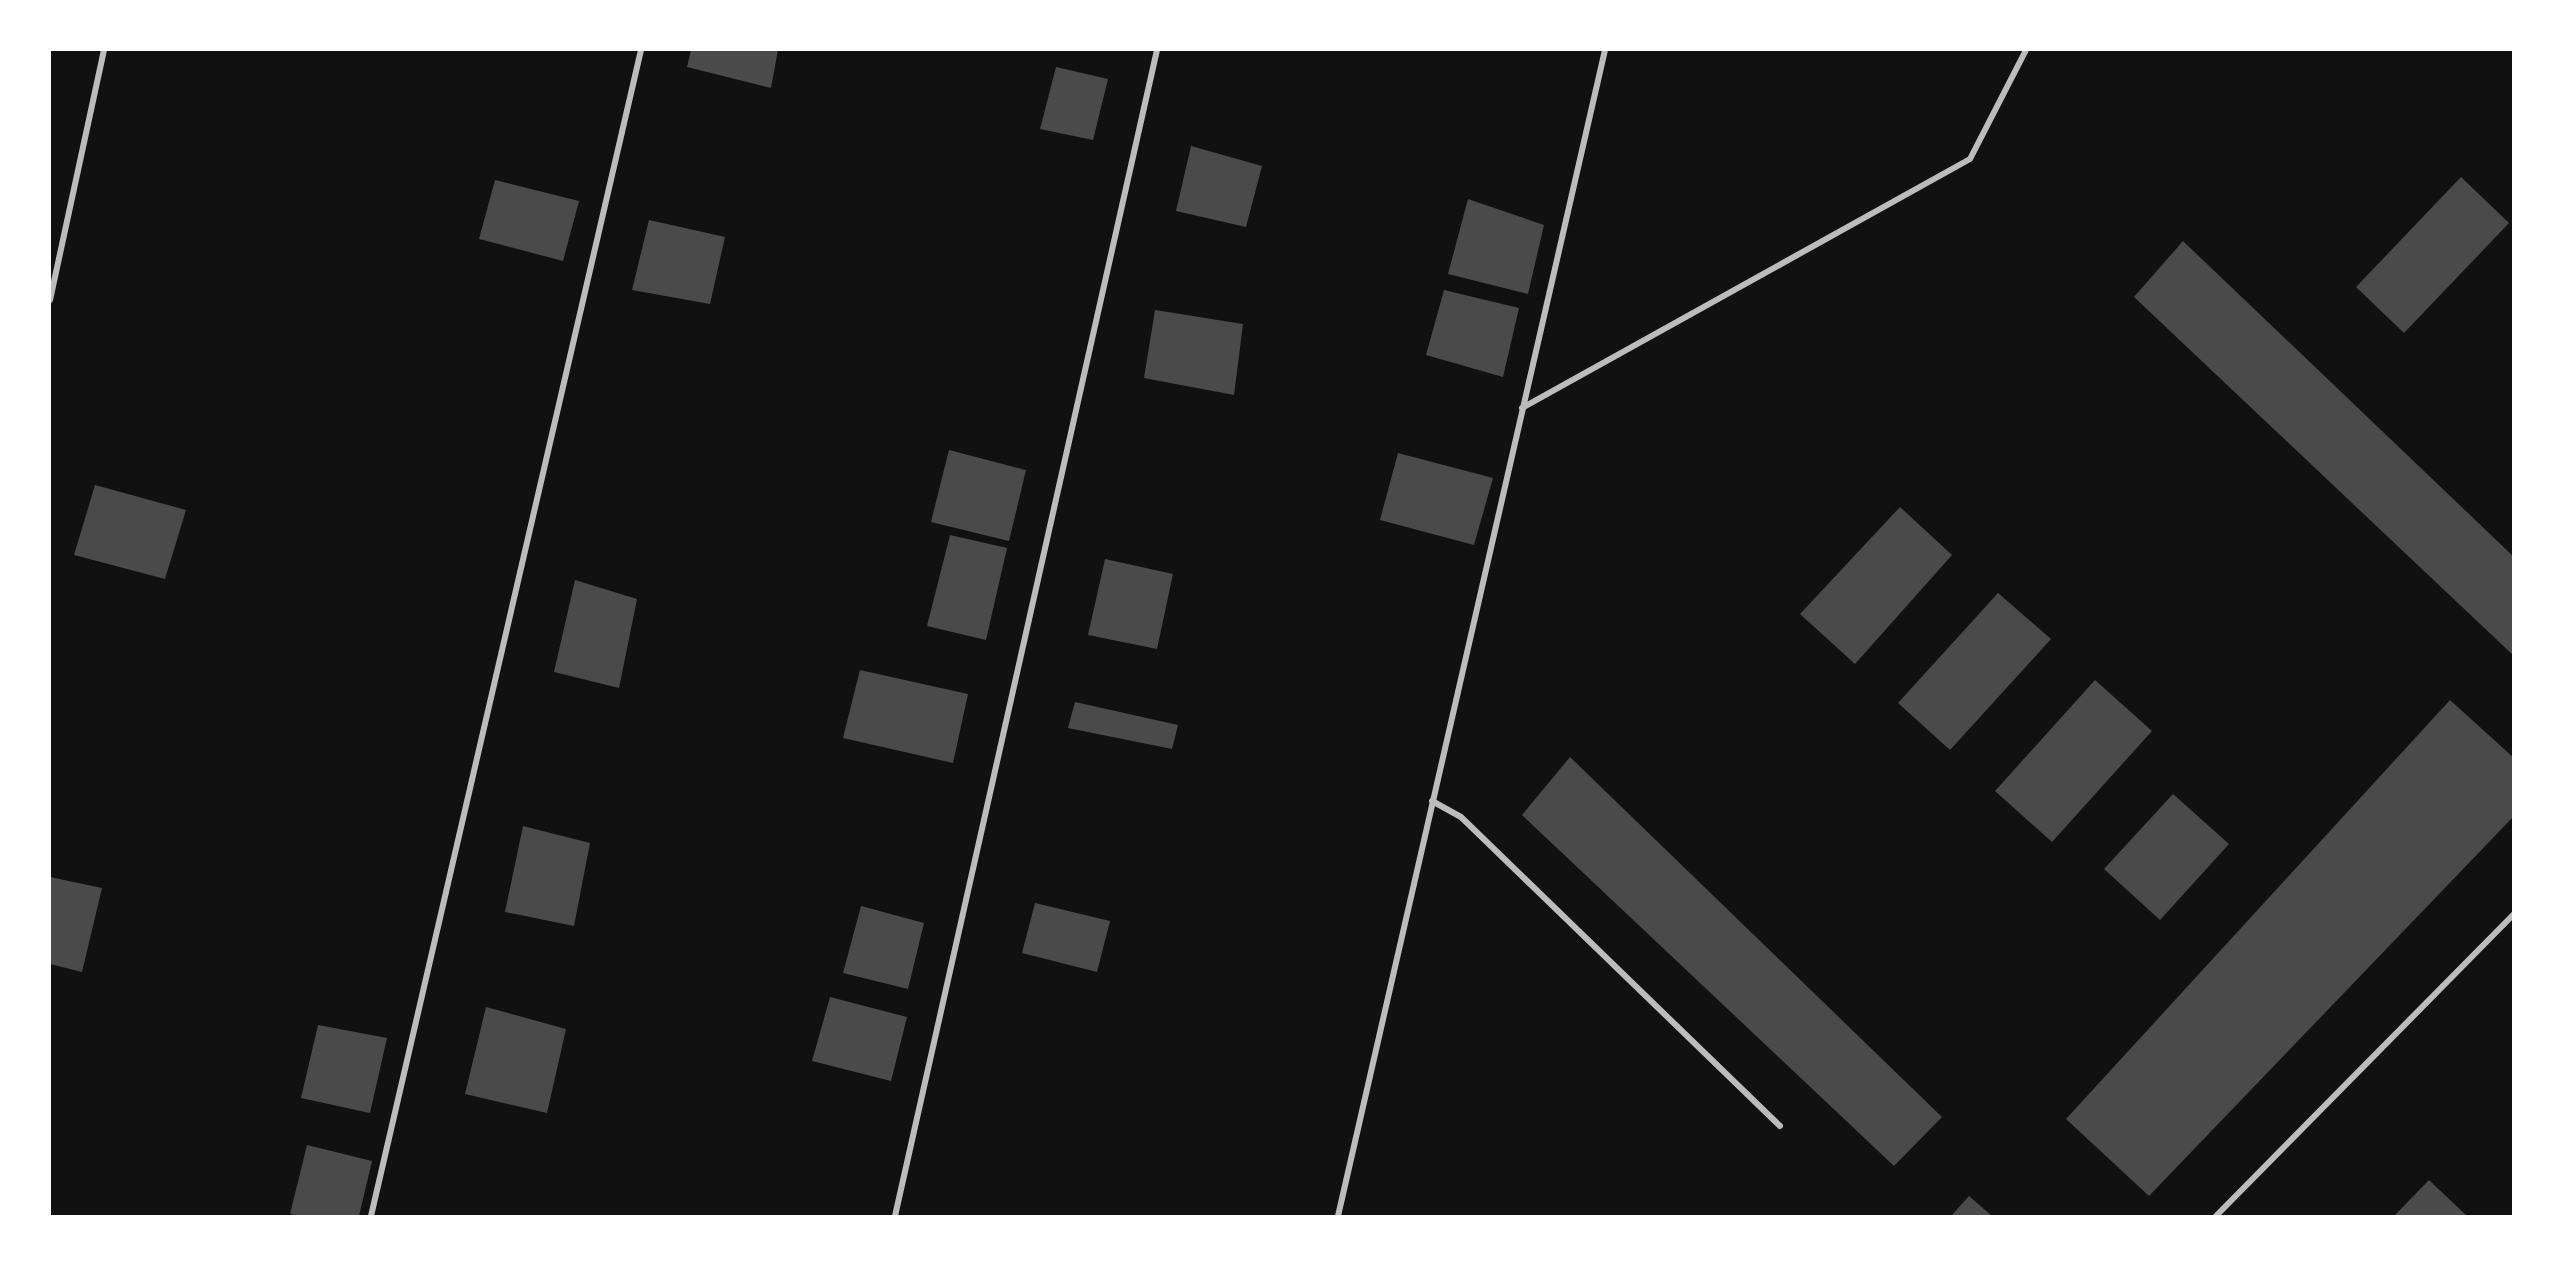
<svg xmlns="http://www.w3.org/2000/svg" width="2563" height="1266" font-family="Ubuntu,sans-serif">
<rect width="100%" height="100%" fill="#111"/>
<g fill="#4a4a4a">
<polygon points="691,50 778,50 771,88 687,67"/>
<polygon points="1056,67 1108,79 1093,140 1040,129"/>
<polygon points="1191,146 1262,166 1246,227 1176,211"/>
<polygon points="2461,177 2509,223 2404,333 2356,287"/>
<polygon points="495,180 579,201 563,261 479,239"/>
<polygon points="1468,199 1544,225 1528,294 1448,274"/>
<polygon points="649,220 725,237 710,304 632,290"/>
<polygon points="2183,241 2514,557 2514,656 2134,297"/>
<polygon points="1444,290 1519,308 1503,377 1426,355"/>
<polygon points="1155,310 1243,324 1234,395 1144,378"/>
<polygon points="949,450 1026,470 1009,541 931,522"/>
<polygon points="1398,453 1493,478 1474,545 1380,520"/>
<polygon points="95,485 186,510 165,579 74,555"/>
<polygon points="1900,507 1952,555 1855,664 1800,614"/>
<polygon points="950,535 1007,548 986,640 927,626"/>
<polygon points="1105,559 1173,574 1157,649 1088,635"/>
<polygon points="575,580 637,599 619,688 554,672"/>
<polygon points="1998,593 2051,639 1950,750 1898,703"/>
<polygon points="860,670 968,694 953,763 843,738"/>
<polygon points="2095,680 2152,731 2052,842 1995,791"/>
<polygon points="2450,700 2514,758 2514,816 2149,1196 2066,1119"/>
<polygon points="1075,702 1178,725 1172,749 1068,728"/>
<polygon points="1570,757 1942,1117 1894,1166 1522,815"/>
<polygon points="2173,794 2229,844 2160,920 2104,869"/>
<polygon points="523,826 590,843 574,926 505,912"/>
<polygon points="50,877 102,888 82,972 50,964"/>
<polygon points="1035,903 1110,921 1097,972 1022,953"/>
<polygon points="861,906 924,923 908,989 843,973"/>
<polygon points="830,997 907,1017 891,1081 812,1061"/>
<polygon points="486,1007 566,1029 547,1113 465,1094"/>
<polygon points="318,1025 387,1038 370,1113 301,1098"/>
<polygon points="307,1145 372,1161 359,1216 300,1216 290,1214"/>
<polygon points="2429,1180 2467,1216 2394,1216"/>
<polygon points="1969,1196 1992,1216 1951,1216"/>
</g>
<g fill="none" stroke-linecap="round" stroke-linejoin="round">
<g stroke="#bcbcbc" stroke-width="6">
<polyline points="50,300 104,50"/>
<polyline points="1522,408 1970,159 2026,50"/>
<polyline points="1432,801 1461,817 1780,1126"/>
<polyline points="371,1216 641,50"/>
<polyline points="895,1216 1157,50"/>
<polyline points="1338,1216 1605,50"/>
<polyline points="2216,1216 2514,914"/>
</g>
</g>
<rect width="2563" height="1266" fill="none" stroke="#ffffff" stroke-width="102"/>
</svg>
